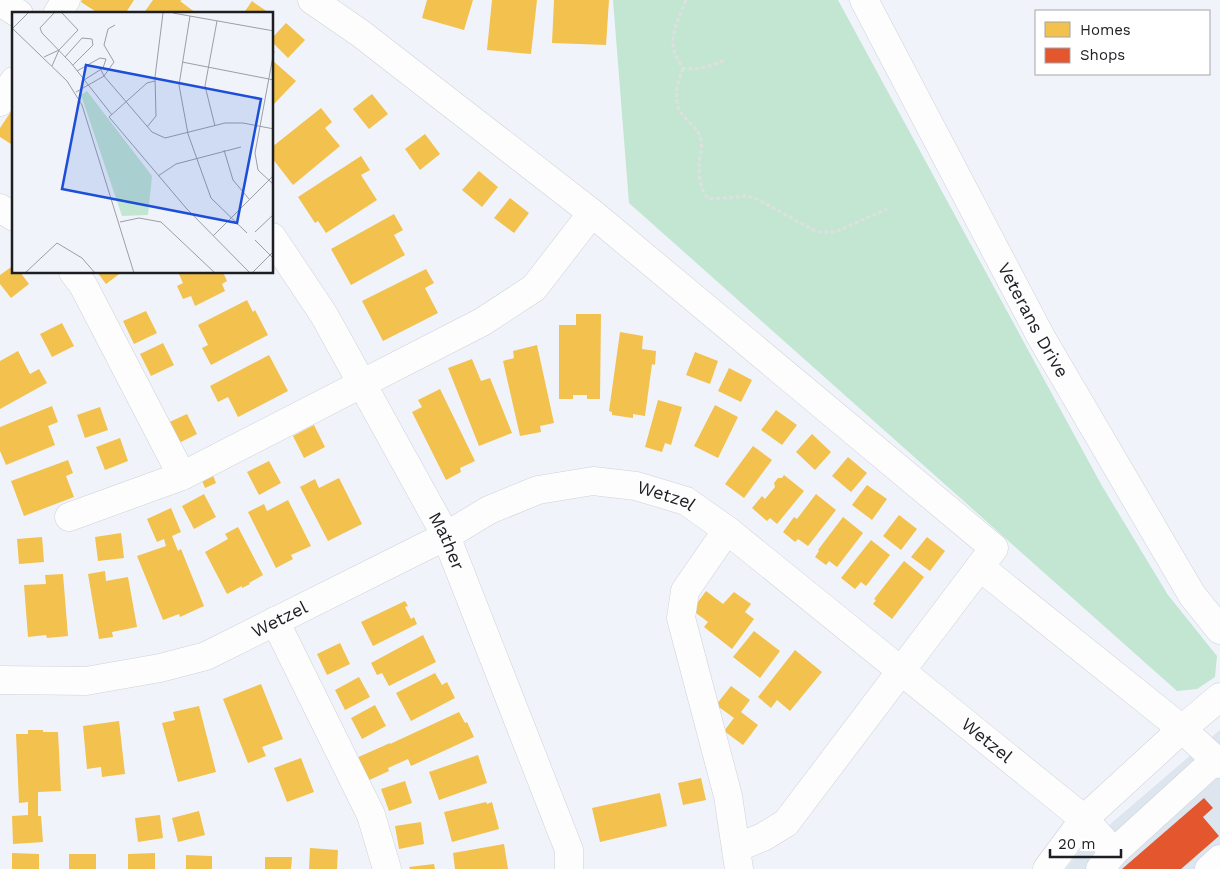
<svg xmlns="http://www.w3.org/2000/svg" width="1220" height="869" font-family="'Work Sans',sans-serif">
<rect width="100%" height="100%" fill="#f0f4fa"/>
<polygon fill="#dde5ef" points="1220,730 1220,869 1066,869 1079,851"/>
<polygon fill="#c2e6d1" points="613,0 838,0 1102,486 1168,595 1217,656 1215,677 1197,689 1177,691 629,203"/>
<g fill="#f2c14e">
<polygon points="82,0 134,0 125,14 103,14 99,11 98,13 81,2"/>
<polygon points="153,0 182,0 180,1 196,13 143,14"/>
<polygon points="427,0 473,0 464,30 422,18"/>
<polygon points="492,0 537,0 531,54 487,50"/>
<polygon points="554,0 609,0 606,45 552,43"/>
<polygon points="252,1 256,4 271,14 243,14"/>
<polygon points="286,23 305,40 288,58 272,42 272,38"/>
<polygon points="272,60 296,81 272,106"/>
<polygon points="372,94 388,114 369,129 353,109"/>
<polygon points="14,107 14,146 0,137 0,128"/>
<polygon points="321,108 332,122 325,128 340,146 293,185 272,158 272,147"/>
<polygon points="425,134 440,154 420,170 405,149"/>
<polygon points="361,156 370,170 361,175 377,200 326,233 318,221 315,223 298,197"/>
<polygon points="479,171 498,187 482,207 462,190"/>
<polygon points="510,198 529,213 514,233 494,218"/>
<polygon points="394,214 403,230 394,235 405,255 351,285 331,249"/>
<polygon points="14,265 14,272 20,272 29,284 11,298 0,284 0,275"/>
<polygon points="426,269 434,283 425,288 438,313 383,341 362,301"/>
<polygon points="97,272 122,272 106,284"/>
<polygon points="178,272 223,272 227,281 222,284 225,291 195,306 191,296 183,299 177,286 183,283"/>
<polygon points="247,300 253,312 255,310 268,335 211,365 202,348 208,345 198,325"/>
<polygon points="146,311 157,333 134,344 123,321"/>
<polygon points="576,314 601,314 600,399 587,399 587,395 573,395 573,399 559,399 559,325 576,325"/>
<polygon points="62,323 74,346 52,357 40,334"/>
<polygon points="620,332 643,336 642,349 656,351 655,365 652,364 645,416 633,414 633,418 612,415 612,412 609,411"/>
<polygon points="163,343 174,365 151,376 140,354"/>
<polygon points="537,345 554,423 540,426 541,432 520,436 503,361 514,358 513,351"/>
<polygon points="18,351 30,374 39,369 47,383 0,409 0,361"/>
<polygon points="695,352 718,361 710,384 686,375"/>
<polygon points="269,355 288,391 238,417 228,397 218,402 210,386"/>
<polygon points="472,359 481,381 490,378 512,433 479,446 448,368"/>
<polygon points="729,368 752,380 741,402 718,391"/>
<polygon points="440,389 475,461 460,468 461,472 446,480 412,412 422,407 418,400"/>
<polygon points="658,400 682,407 671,445 665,443 662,452 645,447"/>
<polygon points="715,405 738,417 718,458 694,446"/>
<polygon points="52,406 58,422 48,426 55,445 6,465 0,451 0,427"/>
<polygon points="100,407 108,430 85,438 77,415"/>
<polygon points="776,410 797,425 782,445 761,430"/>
<polygon points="187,414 197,434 175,445 165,424"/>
<polygon points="314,425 325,447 304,458 293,436"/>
<polygon points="812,434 831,452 815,470 796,452"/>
<polygon points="120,438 128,461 105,470 96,447"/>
<polygon points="753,446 772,460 744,498 725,484"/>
<polygon points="848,457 867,473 851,492 832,476"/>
<polygon points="68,460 73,473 66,476 74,497 24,516 11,481"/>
<polygon points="269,461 281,483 259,495 247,472"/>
<polygon points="212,473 216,483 205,488 201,478"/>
<polygon points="784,475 804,491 777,524 770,518 767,521 752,508 762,496 765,499 775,487 774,483 778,478 782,478"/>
<polygon points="339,478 362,524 328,541 300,487 315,479 319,488"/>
<polygon points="867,485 887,499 872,520 852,505"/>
<polygon points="204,494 216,517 194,529 182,506"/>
<polygon points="816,494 836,510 808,546 798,539 795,542 783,532 794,517 797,519"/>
<polygon points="288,500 311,546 291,555 293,559 276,568 248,512 264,504 267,511"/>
<polygon points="171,508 181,532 172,536 178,551 181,549 204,606 180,617 179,614 163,620 137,556 166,546 164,539 157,542 147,519"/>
<polygon points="899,515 917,529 901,550 883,536"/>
<polygon points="843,517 863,533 837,567 829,561 826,565 815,557 819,551 818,550"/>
<polygon points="238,527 263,575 249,583 250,584 242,588 242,586 227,594 205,552 228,539 225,534"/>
<polygon points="121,533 124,558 98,561 95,537"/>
<polygon points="42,537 44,562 19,564 17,539"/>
<polygon points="927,537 945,551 930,571 911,557"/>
<polygon points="871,540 890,555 866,586 861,582 855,589 841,578"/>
<polygon points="904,561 924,577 892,619 873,604 876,600 874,599"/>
<polygon points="105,571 106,581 128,577 137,627 112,632 113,637 99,639 88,574"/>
<polygon points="63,574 68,636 47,638 46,635 28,637 24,585 46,584 45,575"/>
<polygon points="706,591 723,604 734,592 751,604 745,612 754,619 732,649 704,627 708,622 692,610"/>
<polygon points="405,601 408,606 405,607 411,619 414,617 417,624 373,646 361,622"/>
<polygon points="754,631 780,651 760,678 733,657"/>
<polygon points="423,635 436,662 389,686 382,673 377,675 371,663"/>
<polygon points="340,643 350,664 327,675 317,654"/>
<polygon points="795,650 822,672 790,711 777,700 771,708 758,697"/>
<polygon points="435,673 442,685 447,682 455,698 411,721 396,693"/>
<polygon points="359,677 370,697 345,710 335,690"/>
<polygon points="261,684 283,739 262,747 266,756 248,763 223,699"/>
<polygon points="731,686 750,700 741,712 758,725 743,745 724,731 734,718 716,705"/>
<polygon points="375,705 386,726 362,739 351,718"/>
<polygon points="199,706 216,772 178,782 162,723 175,720 173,712"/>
<polygon points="459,712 465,723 467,722 474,737 411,766 408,759 388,768 389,771 365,782 354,759 390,743 390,744"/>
<polygon points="119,721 125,774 102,777 101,767 87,769 83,726"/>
<polygon points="28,730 43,730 43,732 58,732 61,791 38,792 38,816 41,816 43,842 13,844 12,816 28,815 28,802 19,803 16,734 28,734"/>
<polygon points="478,755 487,783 439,800 429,772"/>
<polygon points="301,758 314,792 287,802 274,768"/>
<polygon points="701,778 706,800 683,805 678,783"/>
<polygon points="405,781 412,803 389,811 381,789"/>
<polygon points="660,793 667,826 600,842 592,808"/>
<polygon points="486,802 487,804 492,802 499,829 452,842 444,812"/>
<polygon points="199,811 205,835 178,842 172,818"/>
<polygon points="160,815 163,838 138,842 135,818"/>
<polygon points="421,822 424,844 399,849 395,826"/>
<polygon points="504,844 508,869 455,869 453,853"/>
<polygon points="310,848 338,850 337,869 309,869"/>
<polygon points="12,853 39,854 39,869 12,869"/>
<polygon points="155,853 155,869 128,869 128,854"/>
<rect x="69" y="854" width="27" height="15"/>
<polygon points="186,855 212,856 212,869 186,869"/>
<polygon points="265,857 292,857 291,869 265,869"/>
<polygon points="434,864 435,869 410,869 409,867"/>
</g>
<polygon fill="#e4572e" points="1204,798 1213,808 1203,817 1219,836 1181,869 1122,869"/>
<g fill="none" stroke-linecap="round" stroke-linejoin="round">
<defs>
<g id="minor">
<polyline points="312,0 360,33 592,213 994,548 786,823 763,837 736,848"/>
<polyline points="0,2 19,14"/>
<polyline points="57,14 66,0"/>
<polyline points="0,102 14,81"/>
<polyline points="0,208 14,217"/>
<path id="s1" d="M272 237 324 315 446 536 569 850V869"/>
<polyline points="73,272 83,285 182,476"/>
<polyline points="69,517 182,476 482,322 534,288 592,213"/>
<polyline points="727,530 685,591 681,618 728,796 739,869"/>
<polyline points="980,567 1182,729 1220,764"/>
<polyline points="275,621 371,815 387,869"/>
<path id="s2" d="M0 680 86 681 160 668 206 656 446 536 489 510 538 490 593 481 636 486 686 501 727 530 1084 819 1182 729 1220 697"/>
<polyline points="1047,869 1084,819 1114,852"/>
<polyline points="1100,869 1114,852 1215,760"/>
<polyline points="1209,869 1220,859"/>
</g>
<g id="major">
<path id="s3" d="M864 0 1041 337 1192 595 1220 630"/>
</g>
</defs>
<use href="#minor" stroke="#ced1d6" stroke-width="29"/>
<use href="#major" stroke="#ced1d6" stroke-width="29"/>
<g stroke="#dedfe0" stroke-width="3" stroke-dasharray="4 2.5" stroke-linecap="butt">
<path d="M686 0C676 26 664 44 683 68 699 71 711 65 726 60"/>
<path d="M683 68C679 80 675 89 677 102 678 118 698 124 701 140 703 149 699 158 699 167 699 177 701 193 709 199L748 196 757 199 817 232H835L887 209"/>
</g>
<use href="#minor" stroke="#fdfdfe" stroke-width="28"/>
<use href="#major" stroke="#fdfdfe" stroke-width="28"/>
</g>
<g text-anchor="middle" stroke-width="5" stroke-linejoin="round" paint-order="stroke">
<g font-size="18" fill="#1c1e22" stroke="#fff">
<text dy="6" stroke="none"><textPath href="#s3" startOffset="362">Veterans Drive</textPath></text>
<text dy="6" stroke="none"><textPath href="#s2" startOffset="711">Wetzel</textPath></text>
<text dy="6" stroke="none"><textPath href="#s1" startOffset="351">Mather</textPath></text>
<text dy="6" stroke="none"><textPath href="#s2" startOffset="291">Wetzel</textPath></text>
<text dy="6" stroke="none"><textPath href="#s2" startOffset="1116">Wetzel</textPath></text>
</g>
</g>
<g transform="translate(12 12)">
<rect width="261" height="261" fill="#f0f4fa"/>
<path d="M75 79 140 164 136 203 110 204 69 83Z" fill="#c2e6d1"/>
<path fill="none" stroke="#9b9ea4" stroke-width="1" d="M42 1 28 16 30 21 59 51 100 103M161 1 262 19M178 4 167 73 176 122 199 186 235 221M0 16 55 69 70 93 122 261M1 16 16 1M262 39 243 141 246 158 262 173M32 45 47 38M53 45 70 26 80 27 81 33 61 53M170 50 262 68M40 54 47 38 66 18 50 1M89 58 92 64 102 50 92 33 96 17 103 13M65 59 88 46 94 47 91 56 72 68M143 69 135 71 97 105 174 196 238 261M64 80 92 64 140 120 153 126 213 111H231L262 117M203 114 193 74 205 9M135 115 144 104 143 65 151 1M212 138 221 168 237 187M146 164 164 152 229 135M108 210 127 206 149 210 203 261M243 220 262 202M201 224 262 163M243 228 262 247M13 261 45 231 70 246 83 261M240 261 262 239"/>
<path fill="#1d4ed8" fill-opacity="0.15" stroke="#1d4ed8" stroke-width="2.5" d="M74 53 249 87 225 211 50 177Z"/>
<rect width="261" height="261" fill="none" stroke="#1c1e22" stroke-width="2.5"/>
</g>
<rect x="1035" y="10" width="175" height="65" fill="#ffffff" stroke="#a4a5a7"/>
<rect x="1045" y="22" width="25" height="15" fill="#f2c14e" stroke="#a4a5a7"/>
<text x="1080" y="35" font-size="15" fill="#1c1e22">Homes</text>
<rect x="1045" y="48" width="25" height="15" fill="#e4572e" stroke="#a4a5a7"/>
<text x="1080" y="60" font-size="15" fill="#1c1e22">Shops</text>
<path d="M1050 849v8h71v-8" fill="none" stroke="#1c1e22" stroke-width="2.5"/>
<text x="1058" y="849" font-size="15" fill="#1c1e22" stroke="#ffffff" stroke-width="4" paint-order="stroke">20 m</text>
</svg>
